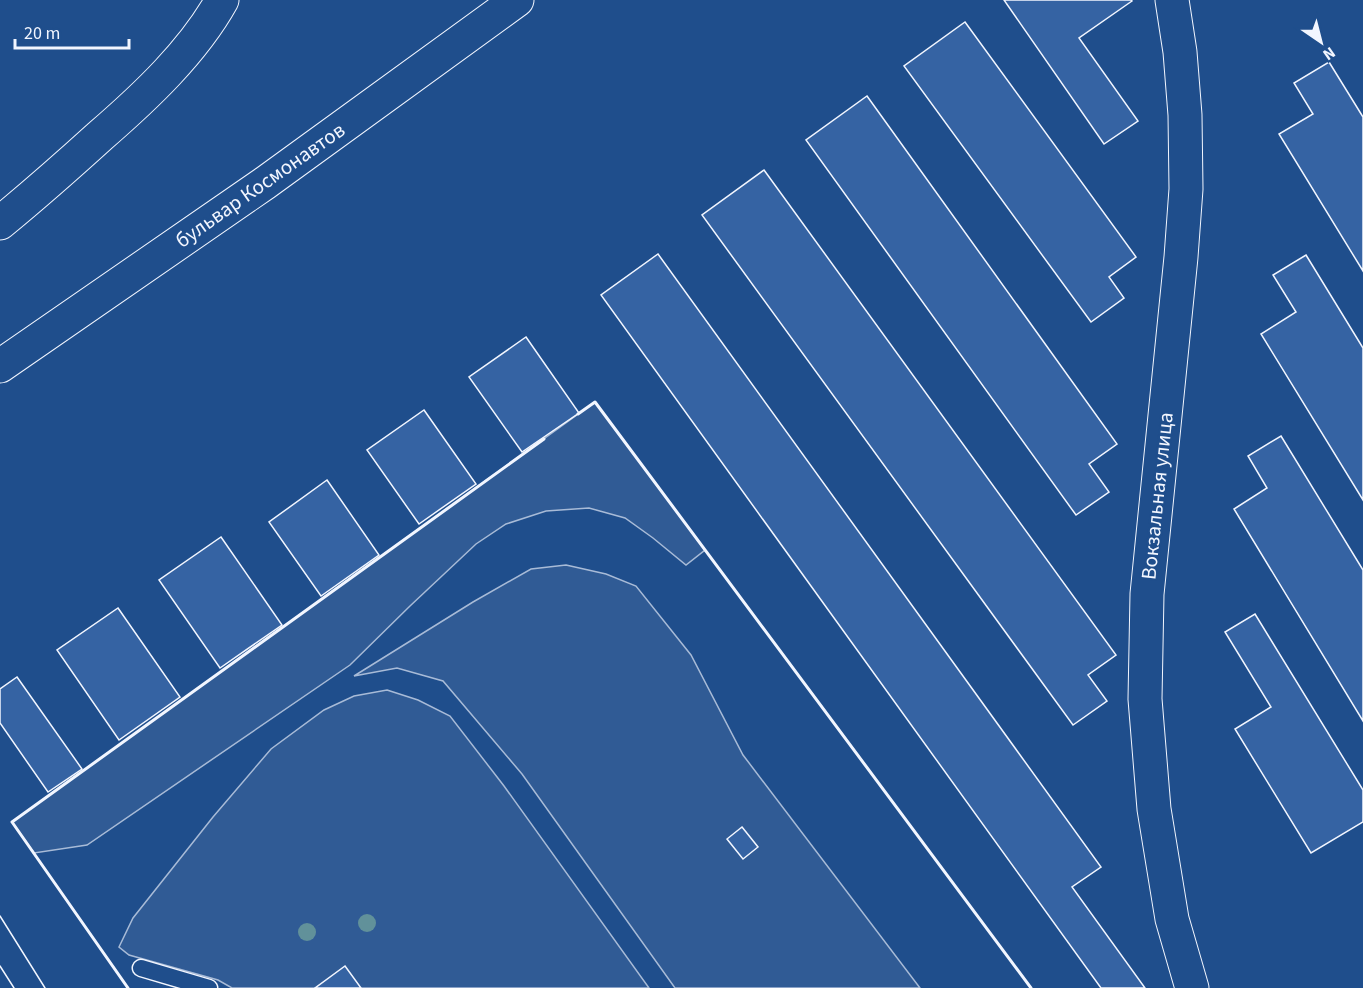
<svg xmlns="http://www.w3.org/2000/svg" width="1363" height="988" font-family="'Source Sans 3',sans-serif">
<rect width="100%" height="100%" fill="#1f4e8c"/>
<g fill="#305b95" stroke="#a8bbd7" stroke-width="1.5">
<polygon points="595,402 705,550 686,565 653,538 625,518 589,508 546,511 506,524 476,544 410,606 350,665 87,845 34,853 12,822"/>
<polygon points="566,565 606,574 636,586 691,655 743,755 920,988 675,988 522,774 443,681 397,668 354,676 473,602 531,569"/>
<polygon points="387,690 418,700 450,716 504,786 649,988 232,988 218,980 129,955 119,947 133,918 213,817 271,749 324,710 354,696"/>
</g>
<g fill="#3563a3" stroke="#f2f6ff" stroke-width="1.5">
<polygon points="1004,0 1131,0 1132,1 1079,38 1138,121 1104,144"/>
<polygon points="965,22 1136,257 1109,277 1124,298 1091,322 904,66"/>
<polygon points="1329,62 1363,117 1363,271 1279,134 1313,114 1294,83"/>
<polygon points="867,96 1117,444 1089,464 1109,492 1076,515 806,140"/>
<polygon points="764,170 1116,655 1088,675 1107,701 1073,725 702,215"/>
<polygon points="658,254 1101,867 1072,887 1145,988 1101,988 601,295"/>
<polygon points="1306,255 1363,348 1363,500 1261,334 1296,312 1273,275"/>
<polygon points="526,337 579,413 522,452 469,377"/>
<polygon points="424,410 476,484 419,524 367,450"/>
<polygon points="1281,436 1363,570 1363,721 1234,509 1267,488 1248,456"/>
<polygon points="327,480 379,555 321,596 269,522"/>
<polygon points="221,537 282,625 220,668 159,580"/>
<polygon points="118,608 180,697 119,740 57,650"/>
<polygon points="1255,614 1363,790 1363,822 1311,853 1235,729 1271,707 1225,632"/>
<polygon points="17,677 82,769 48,792 0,723 0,689"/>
<polygon points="742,827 758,847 743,859 727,839"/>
<polygon points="345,966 361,988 315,988"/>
</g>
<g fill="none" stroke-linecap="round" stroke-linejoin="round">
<defs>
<polyline id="service" points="141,968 209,988"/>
<g id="secondary">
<path d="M0 223C34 195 67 166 100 136 145 97 193 52 222 0"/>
<polyline points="0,366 265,183 517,0"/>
</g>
<polyline id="primary" points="1172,0 1180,52 1185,115 1186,189 1181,257 1147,594 1145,699 1154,809 1172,919 1192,988"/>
</defs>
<use href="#service" stroke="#f2f6ff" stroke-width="19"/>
<use href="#secondary" stroke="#f2f6ff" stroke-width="35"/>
<use href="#primary" stroke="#f2f6ff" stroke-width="35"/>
<use href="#service" stroke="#1f4e8c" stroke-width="16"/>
<use href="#secondary" stroke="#1f4e8c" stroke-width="33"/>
<use href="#primary" stroke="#1f4e8c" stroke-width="33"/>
<g stroke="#f2f6ff" stroke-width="1.5">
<polyline points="0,916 45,988"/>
<polyline points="0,966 14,988"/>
</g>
<g stroke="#f2f6ff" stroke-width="3">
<polyline points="578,414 595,402 1031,988"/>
<polyline points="128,988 12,822 544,439"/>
</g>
</g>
<g fill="#61919a">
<circle cx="367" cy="923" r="9"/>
<circle cx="307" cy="932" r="9"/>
</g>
<g text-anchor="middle" stroke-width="4.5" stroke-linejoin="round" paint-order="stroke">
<g font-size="21" fill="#f2f6ff" stroke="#1f4e8c">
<text transform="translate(260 185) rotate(-35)" y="7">бульвар Космонавтов</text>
<text transform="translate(1157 496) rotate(-84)" y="7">Вокзальная улица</text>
</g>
</g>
<g transform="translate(1321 42) rotate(145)" stroke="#1f4e8c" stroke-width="4.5" paint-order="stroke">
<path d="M0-4.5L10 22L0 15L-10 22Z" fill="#f2f6ff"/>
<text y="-9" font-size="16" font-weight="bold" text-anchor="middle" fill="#f2f6ff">N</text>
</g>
<path d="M15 39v9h114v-9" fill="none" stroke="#f2f6ff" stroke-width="3"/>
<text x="24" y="39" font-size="18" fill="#f2f6ff" stroke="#1f4e8c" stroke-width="4.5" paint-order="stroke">20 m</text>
</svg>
